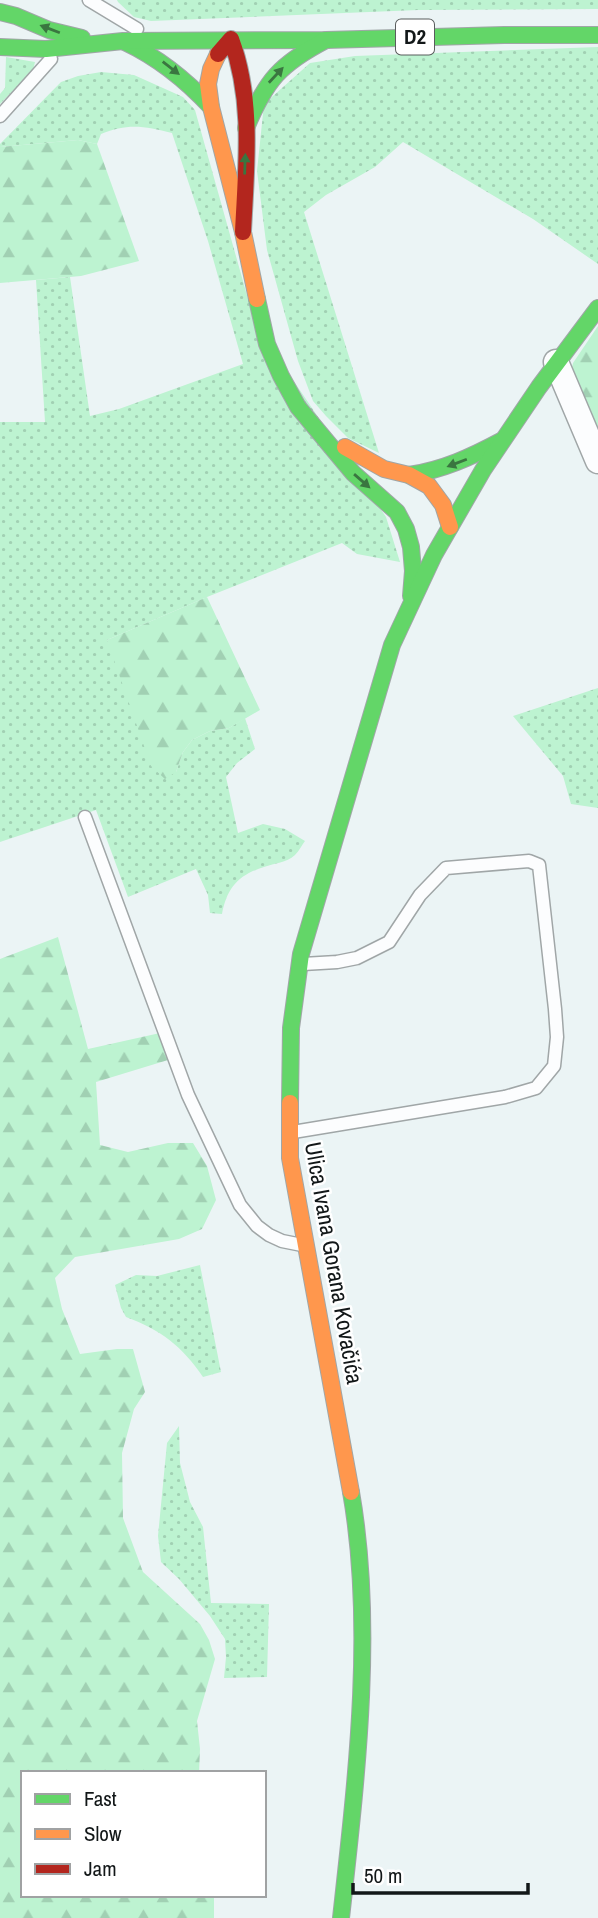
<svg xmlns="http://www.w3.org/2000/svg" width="598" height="1918" font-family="'Archivo Narrow',sans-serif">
<defs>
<pattern id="green-dots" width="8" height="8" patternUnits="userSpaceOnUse" patternTransform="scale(1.75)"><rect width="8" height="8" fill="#bdf3d1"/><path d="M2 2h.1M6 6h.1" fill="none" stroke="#a1d0b3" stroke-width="1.8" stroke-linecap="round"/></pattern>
<pattern id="forest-firs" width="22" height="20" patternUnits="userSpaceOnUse" patternTransform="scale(1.75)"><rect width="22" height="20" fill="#bdf3d1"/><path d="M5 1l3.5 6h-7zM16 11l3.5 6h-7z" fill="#a1d0b3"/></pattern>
</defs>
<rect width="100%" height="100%" fill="#ebf4f5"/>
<g fill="url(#green-dots)">
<polygon points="117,0 598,0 598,9 418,10 151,21 134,17 118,2"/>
<polygon points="598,47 598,264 533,219 403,142 375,167 326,195 304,212 379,453 348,438 326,416 313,401 298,361 267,250 257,171 264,104 310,63 355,56"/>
<polygon points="6,57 35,62 33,70 0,104 0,94 5,88"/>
<path d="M101 72 134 75 183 97 195 110 255 324 386 517 400 562 357 554 342 543 207 597 107 640 176 772 183 752 192 740 210 731 229 728 245 718 255 749 237 763 226 777 238 833 263 824 285 829 305 841C302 845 299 851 295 855 286 863 275 863 264 867 238 875 227 888 222 914L210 913 208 895 196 869 128 897 96 810 0 842V422H45L36 280 70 277 90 416 119 409 243 364 208 241 172 133C145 126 127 123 101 134L97 144 78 140 0 147V144L61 82 78 76Z"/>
<polygon points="598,688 598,808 571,804 563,776 513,716"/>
<path d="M200 1265 221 1372 203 1377C182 1346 161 1330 126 1317L121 1308 115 1285 136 1275 157 1276Z"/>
<polygon points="179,1426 180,1463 190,1502 203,1527 211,1603 269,1604 267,1677 224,1678 226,1657 225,1639 210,1616 179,1579 161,1562 158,1536 167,1443"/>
</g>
<g fill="url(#forest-firs)">
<polygon points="78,140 97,144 139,261 81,276 0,283 0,147"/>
<polygon points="598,326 598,435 570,377 573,363"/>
<polygon points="207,597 260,710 229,728 210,731 192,740 183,752 176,772 165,779 151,766 107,640"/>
<polygon points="58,937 88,1049 160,1033 168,1060 96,1082 100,1145 128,1152 168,1143 193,1143 207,1166 216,1200 202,1229 179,1239 75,1257 55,1278 62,1309 80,1354 117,1349 133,1349 145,1392 134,1409 122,1453 123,1518 143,1572 200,1624 209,1640 215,1659 197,1721 200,1749 199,1773 23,1773 23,1895 214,1895 214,1918 0,1918 0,959"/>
</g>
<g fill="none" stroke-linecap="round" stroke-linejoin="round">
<defs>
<g id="lane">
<polyline points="89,0 137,29"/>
<polyline points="0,116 51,59"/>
<polyline points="85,817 188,1095 240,1205 257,1226 269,1235 282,1241 302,1245"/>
<polyline points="293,1132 505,1097 536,1088 554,1066 557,1037 555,1009 539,865 529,861 446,868 420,895 389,942 357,958 337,962 303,964"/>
</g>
<polyline id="street" points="556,362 598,461"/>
<g id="fast">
<polyline points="0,12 16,16 49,30 82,38"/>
<path d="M125 42C159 58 186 80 211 107"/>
<polyline points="0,47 46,49 123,41 326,40 504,35 598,35"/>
<path d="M246 128C266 80 280 64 326 40"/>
<polyline points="257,299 267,344 281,376 298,407 353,473 397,512 406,529 411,547 413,571 411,596"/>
<path d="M409 475C443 470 471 457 501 441"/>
<polyline points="290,1103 291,1028 301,954 392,645 434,555 483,470 539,387 598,308"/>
<path d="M341 1918C356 1782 375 1628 351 1492"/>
</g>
<g id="slow">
<polyline points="218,54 211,69 208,84 211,107 243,232 257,299"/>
<polyline points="345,447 384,469 409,475 429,486 443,505 450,527"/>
<polyline points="290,1103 290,1158 351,1492"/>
</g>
<path id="jam" d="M218 54 231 39C254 102 246 167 243 232"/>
</defs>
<use href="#lane" stroke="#a0a6a7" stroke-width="15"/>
<use href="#street" stroke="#a0a6a7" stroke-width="27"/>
<use href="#fast" stroke="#a0a6a7" stroke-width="18"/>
<use href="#slow" stroke="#a0a6a7" stroke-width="18"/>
<use href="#jam" stroke="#a0a6a7" stroke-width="18"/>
<use href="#lane" stroke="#fcfdfe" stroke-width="12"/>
<use href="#street" stroke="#fcfdfe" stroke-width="24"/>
<use href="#fast" stroke="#63d668" stroke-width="16"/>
<use href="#slow" stroke="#ff974d" stroke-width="16"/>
<use href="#jam" stroke="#b3261e" stroke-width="16"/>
</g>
<defs><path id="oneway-solid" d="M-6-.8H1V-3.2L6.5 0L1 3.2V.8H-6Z" transform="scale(1.75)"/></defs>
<g fill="#3a7640">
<use href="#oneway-solid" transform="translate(50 29) rotate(-159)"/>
<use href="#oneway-solid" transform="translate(171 68) rotate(38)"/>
<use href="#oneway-solid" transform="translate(276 75) rotate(-47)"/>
<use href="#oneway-solid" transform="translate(245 164) rotate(-88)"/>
<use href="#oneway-solid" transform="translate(457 463) rotate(159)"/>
<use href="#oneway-solid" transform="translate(362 481) rotate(41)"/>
</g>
<g text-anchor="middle" stroke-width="5" stroke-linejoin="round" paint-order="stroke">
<rect fill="#fff" stroke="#595d5d" stroke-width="2" x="396" y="19.5" width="38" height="35" rx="5"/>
<g font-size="21" font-weight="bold" fill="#121718">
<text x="415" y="44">D2</text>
</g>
<g font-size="23" fill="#121718" stroke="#fff">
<text transform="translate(334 1263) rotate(80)" y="8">Ulica Ivana Gorana Kovačića</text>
</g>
</g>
<rect x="21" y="1771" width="245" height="126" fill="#ffffff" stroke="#a0a2a3" stroke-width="2"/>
<rect x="35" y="1794" width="35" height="10" fill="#63d668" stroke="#a0a2a3" stroke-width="2"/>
<text x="84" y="1806" font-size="21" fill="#121718">Fast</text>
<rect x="35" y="1829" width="35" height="10" fill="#ff974d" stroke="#a0a2a3" stroke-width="2"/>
<text x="84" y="1841" font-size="21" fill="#121718">Slow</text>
<rect x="35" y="1864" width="35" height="10" fill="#b3261e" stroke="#a0a2a3" stroke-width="2"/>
<text x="84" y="1876" font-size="21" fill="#121718">Jam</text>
<path d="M353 1883v10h175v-10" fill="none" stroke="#121718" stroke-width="3.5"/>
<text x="364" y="1883" font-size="21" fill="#121718" stroke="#ffffff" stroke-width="5" paint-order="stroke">50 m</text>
</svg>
